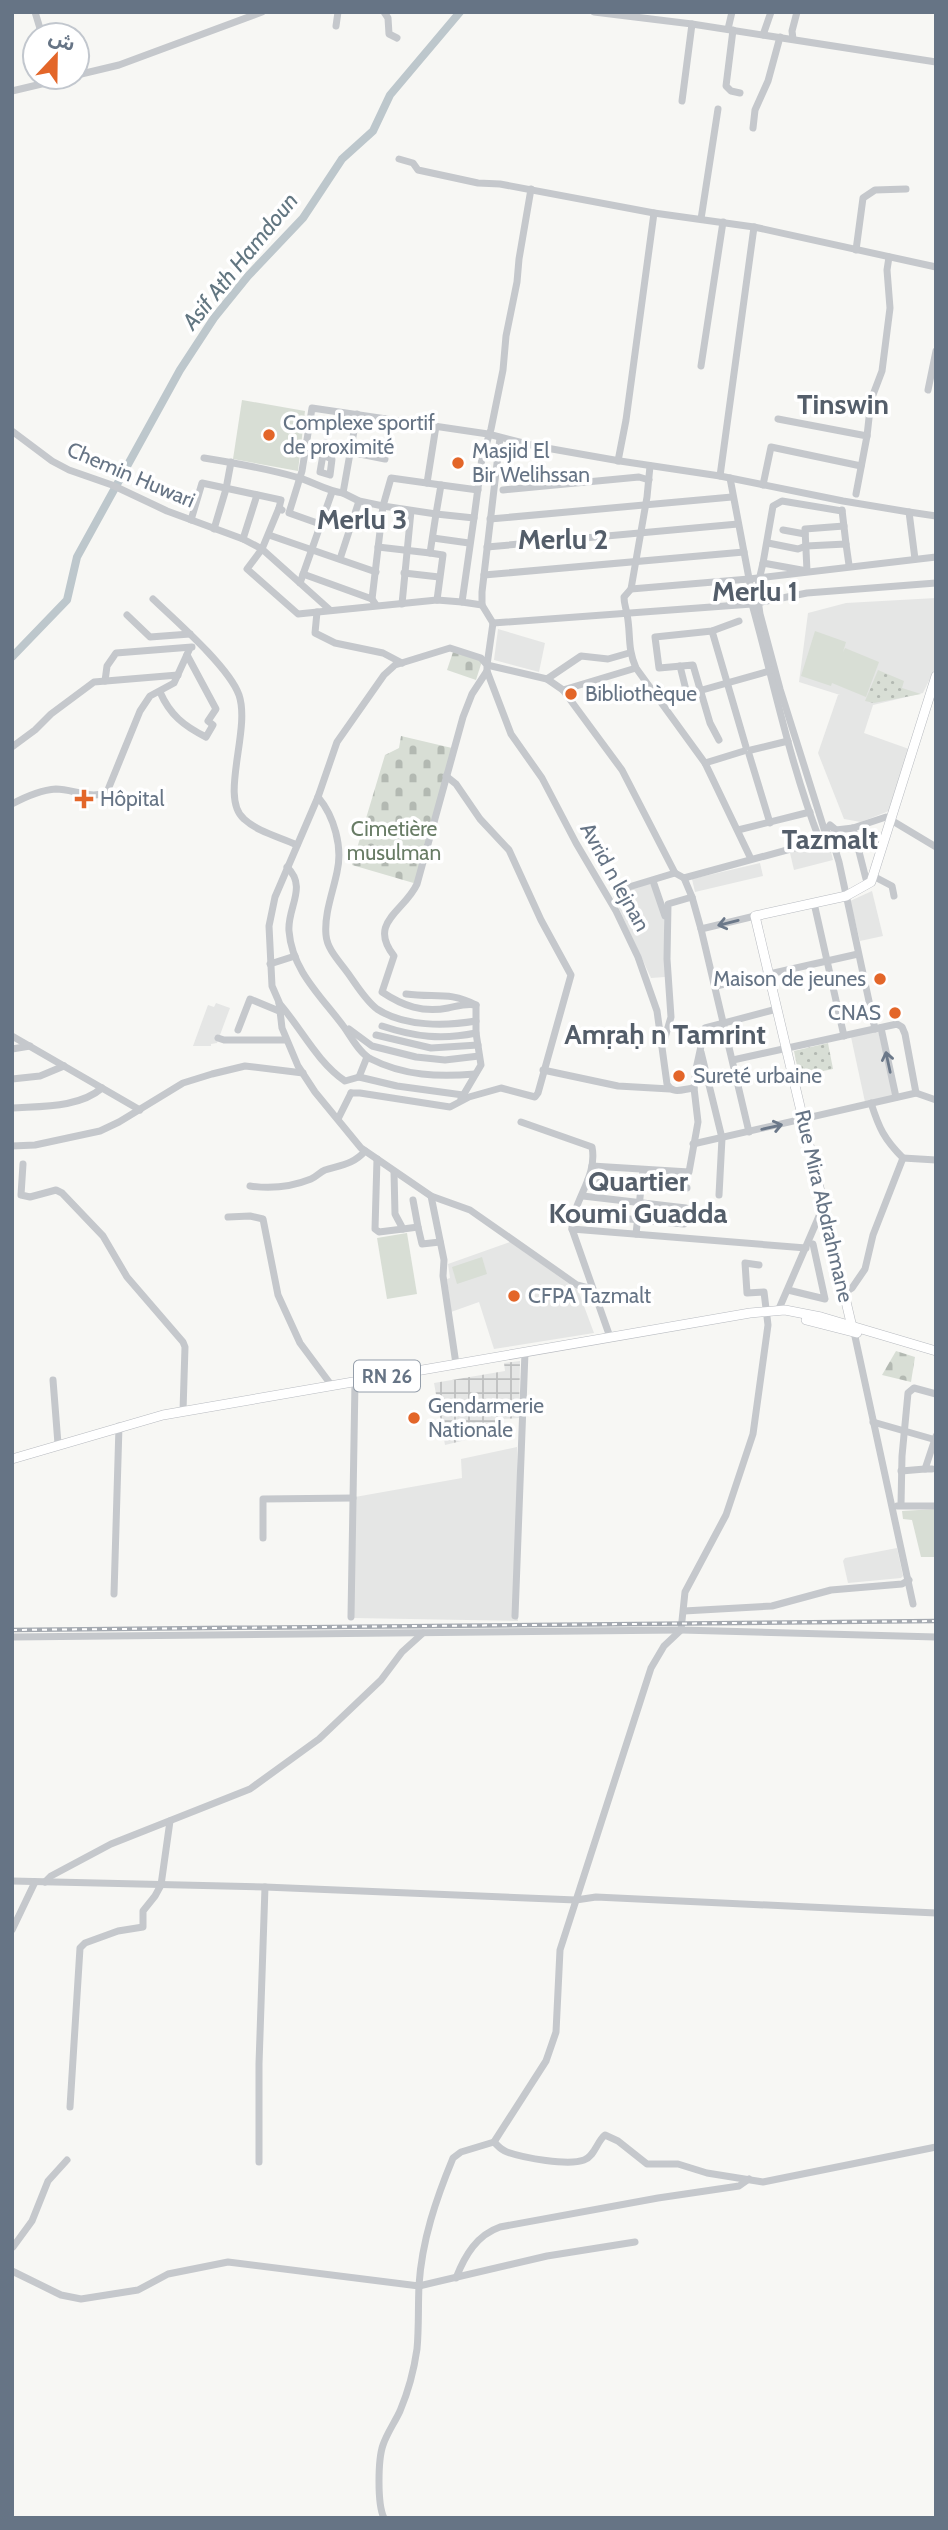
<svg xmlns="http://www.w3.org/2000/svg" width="948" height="2530" font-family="Cabin,'Noto Sans Arabic',sans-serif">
<defs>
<pattern id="industrial-grid" width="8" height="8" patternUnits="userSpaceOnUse" patternTransform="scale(1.75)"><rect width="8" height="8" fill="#e5e6e5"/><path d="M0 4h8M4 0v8" fill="none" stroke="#bdbfbf"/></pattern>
<pattern id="grass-dots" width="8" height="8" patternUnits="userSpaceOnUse" patternTransform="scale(1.75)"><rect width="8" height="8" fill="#d8ded5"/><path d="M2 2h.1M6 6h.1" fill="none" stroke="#b3b9b2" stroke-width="1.8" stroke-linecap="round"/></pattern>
<pattern id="cemetery-stones" width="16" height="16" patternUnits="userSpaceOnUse" patternTransform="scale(1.75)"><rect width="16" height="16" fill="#d8ded5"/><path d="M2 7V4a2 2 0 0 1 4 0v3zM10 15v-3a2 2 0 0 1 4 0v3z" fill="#b3b9b2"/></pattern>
</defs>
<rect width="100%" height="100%" fill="#f7f7f4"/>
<g fill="#e5e6e5">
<polygon points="936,598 936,666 923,693 873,705 864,733 909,749 889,811 861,822 844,819 818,753 838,695 840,695 799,682 808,613 846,603"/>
<polygon points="498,629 545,643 539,672 494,660"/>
<polygon points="829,843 833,860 794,870 790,853"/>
<polygon points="760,863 763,876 695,892 692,879"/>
<polygon points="650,883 664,914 665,977 651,978 613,896"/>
<polygon points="872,891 883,936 860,941 850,901"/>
<polygon points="216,1003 230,1008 217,1043 211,1044 211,1046 193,1046 208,1005 214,1007"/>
<polygon points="878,1030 894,1095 865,1102 851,1037"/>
<polygon points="510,1242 578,1290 594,1333 494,1349 479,1302 451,1312 447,1279 450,1278 448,1264"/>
<polygon points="517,1447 518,1621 353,1618 355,1497 462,1478 461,1459"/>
<polygon points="897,1548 903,1576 901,1578 848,1583 843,1561 845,1558"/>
</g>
<polygon fill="url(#industrial-grid)" points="520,1361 519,1418 502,1419 503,1431 445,1445 434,1383 505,1371 504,1363"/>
<g fill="url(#grass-dots)">
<polygon points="878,670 904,681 902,688 921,694 874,703 865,701"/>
<polygon points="828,1043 833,1069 799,1076 794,1051"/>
</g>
<g fill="url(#cemetery-stones)">
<polygon points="453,652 482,661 476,680 447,670"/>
<polygon points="401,736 452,748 417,884 352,865 385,755 399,748"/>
<polygon points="896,1351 915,1357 911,1382 882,1375"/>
</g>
<g fill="#d8ded5">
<polygon points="242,400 305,411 298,471 233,459"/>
<polygon points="815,631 846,642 843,652 845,648 879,662 866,697 832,683 831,686 801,676"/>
<polygon points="407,1233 417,1294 387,1299 377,1238"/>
<polygon points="482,1257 487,1274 457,1284 452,1267"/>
<polygon points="936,1509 936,1557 921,1557 912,1520 903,1519 902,1511"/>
</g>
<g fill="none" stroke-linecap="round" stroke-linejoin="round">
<polyline stroke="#bdc7cc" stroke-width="8" points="12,657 67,600 77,557 180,370 214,318 248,276 303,218 342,159 373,131 390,95 460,12"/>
<defs>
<g id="major">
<polyline points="806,1320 857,1333"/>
<polyline points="852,1327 755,916 846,896 871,882 936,676"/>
<polyline points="12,1459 163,1415 750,1313 785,1310 821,1317 936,1351"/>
</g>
</defs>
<use href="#major" stroke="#b8bbc0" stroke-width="10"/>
<g stroke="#c5c8cc" stroke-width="7">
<polyline points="35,12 42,35"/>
<polyline points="384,12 388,18 389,34 397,38"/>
<polyline points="594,12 692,24 936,62"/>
<polyline points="336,26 338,12"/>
<polyline points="728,29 732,12"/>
<polyline points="733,30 726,86 731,91 740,93"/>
<polyline points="763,35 771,12"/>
<polyline points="793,39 792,31 797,12"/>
<polyline points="77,75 119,65 262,12"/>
<polyline points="12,91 71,77"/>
<polyline points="682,101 692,24"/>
<polyline points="753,128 755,110 768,81 780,37"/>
<polyline points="399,159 413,163 418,170 478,183 500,184 654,213 754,227 936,267"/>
<polyline points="701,219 718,109"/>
<polyline points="856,250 863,198 875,190 906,189"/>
<polyline points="701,366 723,222"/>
<polyline points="928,390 936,351"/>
<polyline points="357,414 343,493 359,501 383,506 372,599 376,605"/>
<polyline points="778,419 867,436 856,494"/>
<polyline points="12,431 52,461 69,470 112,485 167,511 243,539 262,549 279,508"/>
<polyline points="867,436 871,400 882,371 890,308 887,270 889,257"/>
<polyline points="500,438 482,592 482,605 493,623 487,665 547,679 563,690 622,770 675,873 684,878 820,841 828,836"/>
<polyline points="350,452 385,459"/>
<polyline points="323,455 332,459 330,475 320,472 325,443 351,448"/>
<path d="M204 458C235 463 265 468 296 477 312 481 326 491 343 493"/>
<polyline points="618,461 626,420 654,213"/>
<polyline points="720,476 754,227"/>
<polyline points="730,478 751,589"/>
<polyline points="427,483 436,426"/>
<polyline points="763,485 771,447 861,466"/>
<polyline points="478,490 441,485 436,514 474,518 462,602 482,605"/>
<polyline points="503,490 639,477 649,480"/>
<polyline points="842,510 846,544"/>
<polyline points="474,518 482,458 491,429 503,370 506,336 517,282 519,259 531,189"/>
<polyline points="490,519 732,497"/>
<polyline points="191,520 202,483 281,500 279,508 282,510"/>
<polyline points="320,524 289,513 302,471 312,408 488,434 535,446 620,461 720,476 843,501 909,512"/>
<polyline points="214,529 226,489 231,462"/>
<polyline points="783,530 805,534"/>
<polyline points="269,535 376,572"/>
<polyline points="433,538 469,543"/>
<polyline points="243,539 257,495"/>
<polyline points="768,543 798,549 806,546 846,544 849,565"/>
<polyline points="378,547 430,553 436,514 383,506 391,478 441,485"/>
<polyline points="487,547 738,524"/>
<polyline points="430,553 443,555 437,600"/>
<polyline points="340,559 359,501"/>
<polyline points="915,559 909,512 936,516"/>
<polyline points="763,563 773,506 782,501 842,511"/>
<polyline points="404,573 439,577"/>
<polyline points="303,574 372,599"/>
<polyline points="484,575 744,552"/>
<polyline points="300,583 332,492"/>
<polyline points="631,589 647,497 650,466"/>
<polyline points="757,589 763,563 807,571 805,529 844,526"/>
<polyline points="757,593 760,614 780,689 825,832"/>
<path d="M753 594 752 604C774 683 790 764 820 841H833"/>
<path d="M153 599C175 620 229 667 239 695 251 730 219 798 244 819 258 832 280 837 297 845"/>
<polyline points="402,604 411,511"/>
<polyline points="330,610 262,549 247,569 298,614 437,600 462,602"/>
<polyline points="317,612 315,633 335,643 383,653 402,663"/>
<polyline points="127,615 150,637 190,634"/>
<polyline points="493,623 752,604 807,593 936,583"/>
<polyline points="712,631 746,747"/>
<polyline points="680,666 687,694"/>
<path d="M487 671 511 734 542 778 576 843 616 911 638 957 657 1011 667 1084C673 1095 683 1089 694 1088"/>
<polyline points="547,679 581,656 608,659 629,653"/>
<polyline points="105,681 107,666 116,653 192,647"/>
<polyline points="563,690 636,668"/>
<path d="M160 692C170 715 184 726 206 737L213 725 208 721 216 709 187 655"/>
<polyline points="663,701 773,670"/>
<polyline points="719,740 710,723 693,665 659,668 655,637 712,631 739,621"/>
<polyline points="12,747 35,730 51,714 94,682 178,675"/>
<polyline points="751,750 788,741"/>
<polyline points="749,754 770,823"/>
<polyline points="705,763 744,751"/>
<path d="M318 797C334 816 343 847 337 872 333 892 324 914 326 935 327 949 339 961 347 972 356 984 365 1000 377 1009 404 1027 446 1026 476 1021"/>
<path d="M12 804C25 797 41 790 56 789 73 789 91 800 107 792L140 711 150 696 174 683 190 648"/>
<polyline points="853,828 866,879 871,882"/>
<polyline points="738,830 810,812"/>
<polyline points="836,830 853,828 886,817 936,847"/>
<polyline points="831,836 836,830 830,825 825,832 831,836 839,862 875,1029"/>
<path d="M751 859 705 763 636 668C627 648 631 634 627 614 626 608 624 604 624 597L631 589 749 579 936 557"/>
<path d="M287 867C308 887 287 908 289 931 292 971 322 997 344 1027 351 1037 360 1054 371 1059 404 1076 439 1077 475 1074"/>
<polyline points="873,876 892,886 894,896"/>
<polyline points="684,878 692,897 701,929 749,1132"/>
<polyline points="653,881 665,916"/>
<polyline points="619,890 675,873"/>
<polyline points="814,903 844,1036"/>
<polyline points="701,929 755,916"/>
<polyline points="270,964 295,956"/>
<polyline points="716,986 858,954"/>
<path d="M406 994C434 998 450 991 476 1005 466 1003 458 1006 448 1008 423 1013 403 1006 382 992L394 956C367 922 405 911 417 884L463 717 472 694 487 671V665L481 658 450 648 395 665 384 675 337 742 318 797 275 897 269 926 272 986 279 1002 282 1028 298 1066 315 1092 361 1148 431 1196 444 1260 443 1276 456 1364"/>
<path d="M279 1003C301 1028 317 1062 345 1081L359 1077 397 1086 463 1095"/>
<path d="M382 1026C415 1037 442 1040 476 1033"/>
<polyline points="881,1028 896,1097"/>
<polyline points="349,1029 372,1046 416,1057 445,1060 479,1056"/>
<polyline points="238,1030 250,999 279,1011"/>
<polyline points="376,1035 431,1048 478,1045"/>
<polyline points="12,1036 140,1110"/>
<polyline points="218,1038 224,1040 286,1040"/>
<polyline points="664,1041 671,1017 667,959 668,904 692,897"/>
<polyline points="12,1049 30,1046"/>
<polyline points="701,1052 722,1138 719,1195"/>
<polyline points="733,1060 897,1024 902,1027 905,1034 916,1093"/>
<polyline points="543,1070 618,1086 670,1089"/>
<polyline points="359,1077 367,1057"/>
<polyline points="12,1079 40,1076 64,1066"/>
<polyline points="351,1093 360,1093 450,1107 469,1097 501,1088 535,1097 538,1093 571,975 541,920 509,850 480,819 456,784 446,776"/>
<polyline points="461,1099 481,1065 476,1033 476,1005"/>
<path d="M12 1108C41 1106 79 1108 102 1088"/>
<polyline points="338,1119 351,1093"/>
<path d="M521 1122 592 1147C598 1177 572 1201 572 1229L610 1337"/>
<polyline points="693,1144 916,1093 936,1100"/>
<polyline points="12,1146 35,1145 100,1131 119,1122 183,1083 212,1074 245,1066 303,1073"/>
<polyline points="903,1158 936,1160"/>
<polyline points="377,1159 375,1229 379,1232 403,1229"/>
<polyline points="23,1164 21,1195 30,1197 56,1190 62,1193 103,1236 127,1277 183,1342 185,1347 183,1411"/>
<polyline points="592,1166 689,1172 698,1122 694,1088 696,1069 705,1028 777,1009"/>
<polyline points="394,1172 395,1214 403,1229 418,1227 413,1200"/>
<polyline points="588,1180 687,1188"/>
<path d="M250 1186C270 1189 291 1187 311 1179 316 1177 320 1172 325 1170 341 1165 354 1164 365 1151"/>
<polyline points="431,1196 470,1210 577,1285 592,1289"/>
<polyline points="583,1196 686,1208"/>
<polyline points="575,1214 684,1224"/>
<polyline points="228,1217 250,1216 263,1219 278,1295 300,1343 332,1386"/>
<polyline points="418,1227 422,1244 440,1242"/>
<polyline points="572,1229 806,1248"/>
<polyline points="636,1234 643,1170"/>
<polyline points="759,1265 745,1263 747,1293 764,1292 768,1325 753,1434 726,1515 685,1592 681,1630 936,1637"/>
<polyline points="788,1290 825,1299 813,1244"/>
<path d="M844 1293 852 1288 865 1269 873 1235 903 1158C884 1139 879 1128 871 1103"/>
<polyline points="778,1311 823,1207"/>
<polyline points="854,1332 913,1604"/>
<polyline points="53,1380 58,1444"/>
<polyline points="873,1422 936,1440"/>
<polyline points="932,1469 925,1469 936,1436"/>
<polyline points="901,1471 925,1469"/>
<polyline points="901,1505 902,1456 908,1393 914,1388 936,1394"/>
<polyline points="897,1506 936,1506"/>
<polyline points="263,1538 263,1499 353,1498"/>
<polyline points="114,1594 119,1426"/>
<polyline points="684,1611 772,1606 831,1590 902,1584 909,1580"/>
<polyline points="515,1616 525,1352"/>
<polyline points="351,1617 355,1382"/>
<polyline points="12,1637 680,1630"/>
<polyline points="12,1881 265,1887 576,1900 596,1897 936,1913"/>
<polyline points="45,1882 51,1876 111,1844 250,1789 319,1739 381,1680 402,1652 423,1633"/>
<polyline points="12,1930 35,1882"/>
<polyline points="70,2107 80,1948 85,1943 118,1931 143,1927 143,1911 155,1896 161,1885 170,1821"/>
<path d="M494 2142C498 2146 501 2150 507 2152 524 2158 568 2166 584 2160 595 2156 597 2141 605 2135L618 2141 647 2164H678L707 2173 763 2182 936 2147"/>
<polyline points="259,2162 259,2064 265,1887"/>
<polyline points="13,2247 32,2221 48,2181 67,2160"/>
<polyline points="12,2271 61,2295 81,2299 138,2290 168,2274 228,2262 419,2286 547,2256 635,2242"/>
<path d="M456 2278C465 2255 477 2235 500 2227L658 2198 739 2186 749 2179"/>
<path d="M384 2518C377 2504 378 2459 383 2445 387 2433 395 2422 400 2411 408 2392 414 2370 417 2349 419 2328 418 2307 419 2285 422 2240 436 2199 453 2158L461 2152 494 2142 546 2061 556 2032 560 1950 651 1668 664 1646 681 1630"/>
</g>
<use href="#major" stroke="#fff" stroke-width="9"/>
<defs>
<polyline id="rail" points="12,1630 936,1621"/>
</defs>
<use href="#rail" stroke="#a5aab1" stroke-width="4.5"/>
<use href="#rail" stroke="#fff" stroke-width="2" stroke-dasharray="5" stroke-linecap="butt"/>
</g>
<defs><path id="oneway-shaft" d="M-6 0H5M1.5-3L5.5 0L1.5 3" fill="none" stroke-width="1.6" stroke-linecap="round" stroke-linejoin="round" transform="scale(1.75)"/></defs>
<g stroke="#6b7889">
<use href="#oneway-shaft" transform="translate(728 923) rotate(166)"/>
<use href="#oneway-shaft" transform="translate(888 1062) rotate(-102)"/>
<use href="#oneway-shaft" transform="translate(772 1127) rotate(-13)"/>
</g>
<g fill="#e36629" stroke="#fff" stroke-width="2.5">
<circle cx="269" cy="435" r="7"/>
<circle cx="458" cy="463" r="7"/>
<circle cx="571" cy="694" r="7"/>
<path d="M80.5 788.5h7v7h7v7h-7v7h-7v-7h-7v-7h7z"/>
<circle cx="880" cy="979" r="7"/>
<circle cx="895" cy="1013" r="7"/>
<circle cx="679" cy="1076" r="7"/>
<circle cx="514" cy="1296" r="7"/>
<circle cx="414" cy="1418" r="7"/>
</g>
<g text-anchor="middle" stroke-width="7" stroke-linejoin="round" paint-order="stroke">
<rect fill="#fff" stroke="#949eaa" stroke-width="2" x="354" y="1360.5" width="66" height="31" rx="5"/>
<g font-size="19" font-weight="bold" fill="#667485">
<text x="387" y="1383">RN 26</text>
</g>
<g font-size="21" fill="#667485" stroke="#fff" text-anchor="start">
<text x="283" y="430">Complexe sportif<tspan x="283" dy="24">de proximité</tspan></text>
<text x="472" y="458">Masjid El<tspan x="472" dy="24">Bir Welihssan</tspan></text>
<text x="585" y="701">Bibliothèque</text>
<text x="100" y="806">Hôpital</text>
<text x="866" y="986" text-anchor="end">Maison de jeunes</text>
<text x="881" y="1020" text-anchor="end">CNAS</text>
<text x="693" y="1083">Sureté urbaine</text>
<text x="528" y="1303">CFPA Tazmalt</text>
<text x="428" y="1413">Gendarmerie<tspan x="428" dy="24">Nationale</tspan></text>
</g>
<g font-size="21" fill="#667485" stroke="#fff">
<text transform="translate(131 475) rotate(23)" y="7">Chemin Huwari</text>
<text transform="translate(615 877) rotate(61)" y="7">Avrid n lejnan</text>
<text transform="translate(824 1206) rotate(77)" y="7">Rue Mira Abdrahmane</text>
</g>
<g font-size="21" fill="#687c65" stroke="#fff">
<text x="394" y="836">Cimetière<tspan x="394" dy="24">musulman</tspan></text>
</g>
<g font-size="23" font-style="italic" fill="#627681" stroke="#fff">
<text transform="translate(240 261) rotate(-51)" y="8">Asif Ath Hamdoun</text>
</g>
<g font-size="28" font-weight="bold" fill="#545e6a" stroke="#fff">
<text x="843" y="414">Tinswin</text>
<text x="362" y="529">Merlu 3</text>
<text x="563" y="549">Merlu 2</text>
<text x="755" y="601">Merlu 1</text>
<text x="830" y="849">Tazmalt</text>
<text x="665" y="1044">Amṛaḥ n Tamrint</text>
<text x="638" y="1191">Quartier<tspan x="638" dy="32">Koumi Guadda</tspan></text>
</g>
</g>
<rect width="948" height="2530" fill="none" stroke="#667485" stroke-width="28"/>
<g transform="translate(56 56) rotate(22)"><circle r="33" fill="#ffffff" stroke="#c2c7ce" stroke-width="2"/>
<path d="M0-5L12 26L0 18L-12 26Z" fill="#e36629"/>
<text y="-10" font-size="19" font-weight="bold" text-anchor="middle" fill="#667485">ش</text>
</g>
</svg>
